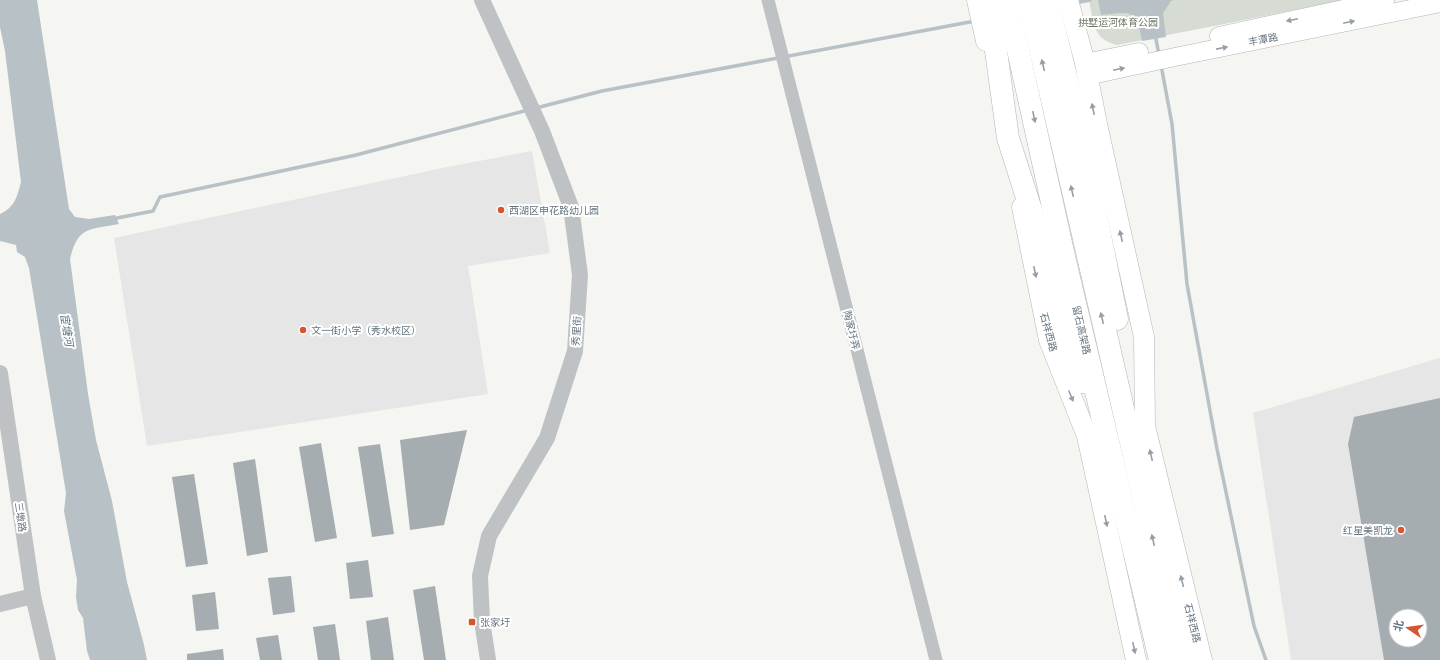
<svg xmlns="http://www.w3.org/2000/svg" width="1440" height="660" font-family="Rubik,'Noto Sans SC',sans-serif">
<rect width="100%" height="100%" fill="#f5f5f1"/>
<g fill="#e5e6e5" fill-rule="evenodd">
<polygon points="532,151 550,253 468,266 488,394 147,446 114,238 452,166"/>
<path d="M1440 358V660H1291L1253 413ZM1396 616H1420V640H1396Z"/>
</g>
<path fill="#d6dbd3" d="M1089 0H1345L1117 45C1092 39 1094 22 1089 0Z"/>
<g fill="#b7c1c6">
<path d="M0 0H37L69 209 75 217 89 219 115 215 119 224C89 230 78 226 70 259L88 394 96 440 112 501 127 582 144 645 147 660H90L87 651 83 618 78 610 76 597 77 580 64 511 66 493 29 268 25 257 17 252 16 245 0 241V214C15 207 17 197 21 182L5 51 0 27Z"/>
<path d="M1098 0H1174L1171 1 1163 13 1166 37 1142 41C1136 8 1132 12 1101 15Z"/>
</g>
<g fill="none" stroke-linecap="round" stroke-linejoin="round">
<g stroke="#b7c1c6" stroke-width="3.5">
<polyline points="1075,3 1090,0"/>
<polyline points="1155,34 1159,55"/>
<polyline points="1161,65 1172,124 1187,284 1217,449 1254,626 1266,660"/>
<polyline points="536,108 602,91 975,21"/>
<polyline points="112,219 153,211 160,197 356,155 528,110"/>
</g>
</g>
<g fill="#a5adb1" fill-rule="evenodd">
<path d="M1440 398V660H1384L1348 444 1354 417ZM1396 616H1420V640H1396Z"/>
<polygon points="467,430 444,525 410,530 400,440"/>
<polygon points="321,443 337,538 315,542 299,447"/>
<polygon points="380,444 394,534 372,537 358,447"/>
<polygon points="255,459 268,552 247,556 233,463"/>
<polygon points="194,474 208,564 186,567 172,477"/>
<polygon points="368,560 373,597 350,599 346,563"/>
<polygon points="291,576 295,612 273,615 268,578"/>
<polygon points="435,586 446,660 424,660 413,590"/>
<polygon points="215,592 219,629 196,631 192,595"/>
<polygon points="388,617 394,660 371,660 366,621"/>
<polygon points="335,624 340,660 318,660 313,627"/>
<polygon points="278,635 282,660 260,660 256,638"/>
<polygon points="223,649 224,660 187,660 187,654"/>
</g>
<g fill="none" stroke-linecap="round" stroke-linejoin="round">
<defs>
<g id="secondary">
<polyline points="1219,36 1385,0"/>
<polyline points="1085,63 1139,52"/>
<polyline points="1087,76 1170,58 1440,3"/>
</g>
<g id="primary">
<polyline points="977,0 986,41"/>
<polyline points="1068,0 1085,63 1097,124 1144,337 1145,426 1202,660"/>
<polyline points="1022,207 1049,340 1087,436 1136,660"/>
</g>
<g id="trunk">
<polyline points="989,0 1008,138 1055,285 1070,351 1083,382"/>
<polyline points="1007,0 1065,261 1160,660"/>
<polyline points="1029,0 1181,660"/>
<polyline points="1047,0 1075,112 1117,319"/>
</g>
</defs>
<use href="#secondary" stroke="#b1b6b9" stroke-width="19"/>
<use href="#primary" stroke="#b2b6b9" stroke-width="21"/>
<use href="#trunk" stroke="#b1b5b7" stroke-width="23"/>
<polyline stroke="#bec2c5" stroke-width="13" points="768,0 936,660"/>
<g stroke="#bec2c5" stroke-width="16">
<polyline points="482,0 542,131 571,207 580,275 575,351 547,438 489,536 480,576 482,621 488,660"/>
<polyline points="0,373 33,596 48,660"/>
<polyline points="0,604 33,596"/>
</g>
<use href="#secondary" stroke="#fff" stroke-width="18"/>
<use href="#primary" stroke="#fff" stroke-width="20"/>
<use href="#trunk" stroke="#fff" stroke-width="22"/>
</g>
<defs><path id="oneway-solid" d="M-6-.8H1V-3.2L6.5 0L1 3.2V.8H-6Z"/></defs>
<g fill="#949ea6">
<use href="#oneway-solid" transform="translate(1292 20) rotate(168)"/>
<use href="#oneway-solid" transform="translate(1349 22) rotate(-12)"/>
<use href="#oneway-solid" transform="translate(1222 48) rotate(-11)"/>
<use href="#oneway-solid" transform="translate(1043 65) rotate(-103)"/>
<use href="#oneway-solid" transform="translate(1119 69) rotate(-12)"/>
<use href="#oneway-solid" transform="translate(1093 109) rotate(-102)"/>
<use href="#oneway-solid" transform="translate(1034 117) rotate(78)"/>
<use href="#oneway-solid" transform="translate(1072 191) rotate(-103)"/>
<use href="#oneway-solid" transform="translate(1121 236) rotate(-103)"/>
<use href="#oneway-solid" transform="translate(1035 272) rotate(78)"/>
<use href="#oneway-solid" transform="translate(1102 318) rotate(-103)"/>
<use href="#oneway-solid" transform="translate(1071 396) rotate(68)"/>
<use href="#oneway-solid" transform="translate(1151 455) rotate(-103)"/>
<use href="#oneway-solid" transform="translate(1106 521) rotate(78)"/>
<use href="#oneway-solid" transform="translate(1153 540) rotate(-103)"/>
<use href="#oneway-solid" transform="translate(1182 581) rotate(-104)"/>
<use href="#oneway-solid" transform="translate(1134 648) rotate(78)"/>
</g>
<g fill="#d7542f" stroke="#fff" stroke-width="1.5">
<circle cx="501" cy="210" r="4"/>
<circle cx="303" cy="330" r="4"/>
<circle cx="1401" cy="530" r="4"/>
<rect x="468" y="618" width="8" height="8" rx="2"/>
</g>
<g text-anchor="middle" stroke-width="4" stroke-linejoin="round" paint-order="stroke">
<g font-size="10" fill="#687864" stroke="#fff">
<text x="1118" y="26">拱墅运河体育公园</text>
</g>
<g font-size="10" fill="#667580" stroke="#fff">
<text transform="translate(1263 39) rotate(-11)" y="4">丰潭路</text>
<text transform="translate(852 330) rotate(76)" y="4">陶家圩弄</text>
<text transform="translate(1082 330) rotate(77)" y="4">留石高架路</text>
<text transform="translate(576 331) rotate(-86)" y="4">秀里街</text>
<text transform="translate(1049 332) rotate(75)" y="4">石祥西路</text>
<text transform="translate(21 517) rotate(82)" y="4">三墩路</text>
<text transform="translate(1193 623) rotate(76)" y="4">石祥西路</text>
</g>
<g font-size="10" fill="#667580" stroke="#fff" text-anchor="start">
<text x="509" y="214">西湖区申花路幼儿园</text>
<text x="311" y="334">文一街小学（秀水校区）</text>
<text x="1393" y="534" text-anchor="end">红星美凯龙</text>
<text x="480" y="626">张家圩</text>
</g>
<g font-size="11" font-style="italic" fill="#61767e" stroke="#fff">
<text transform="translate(67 330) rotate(81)" y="4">宦塘河</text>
</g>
</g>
<g transform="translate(1408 628) rotate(283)"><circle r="19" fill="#ffffff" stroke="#c2c8cc"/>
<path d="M0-3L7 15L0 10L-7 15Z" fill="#d7542f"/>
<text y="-6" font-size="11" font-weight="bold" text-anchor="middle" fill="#667580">北</text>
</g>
</svg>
